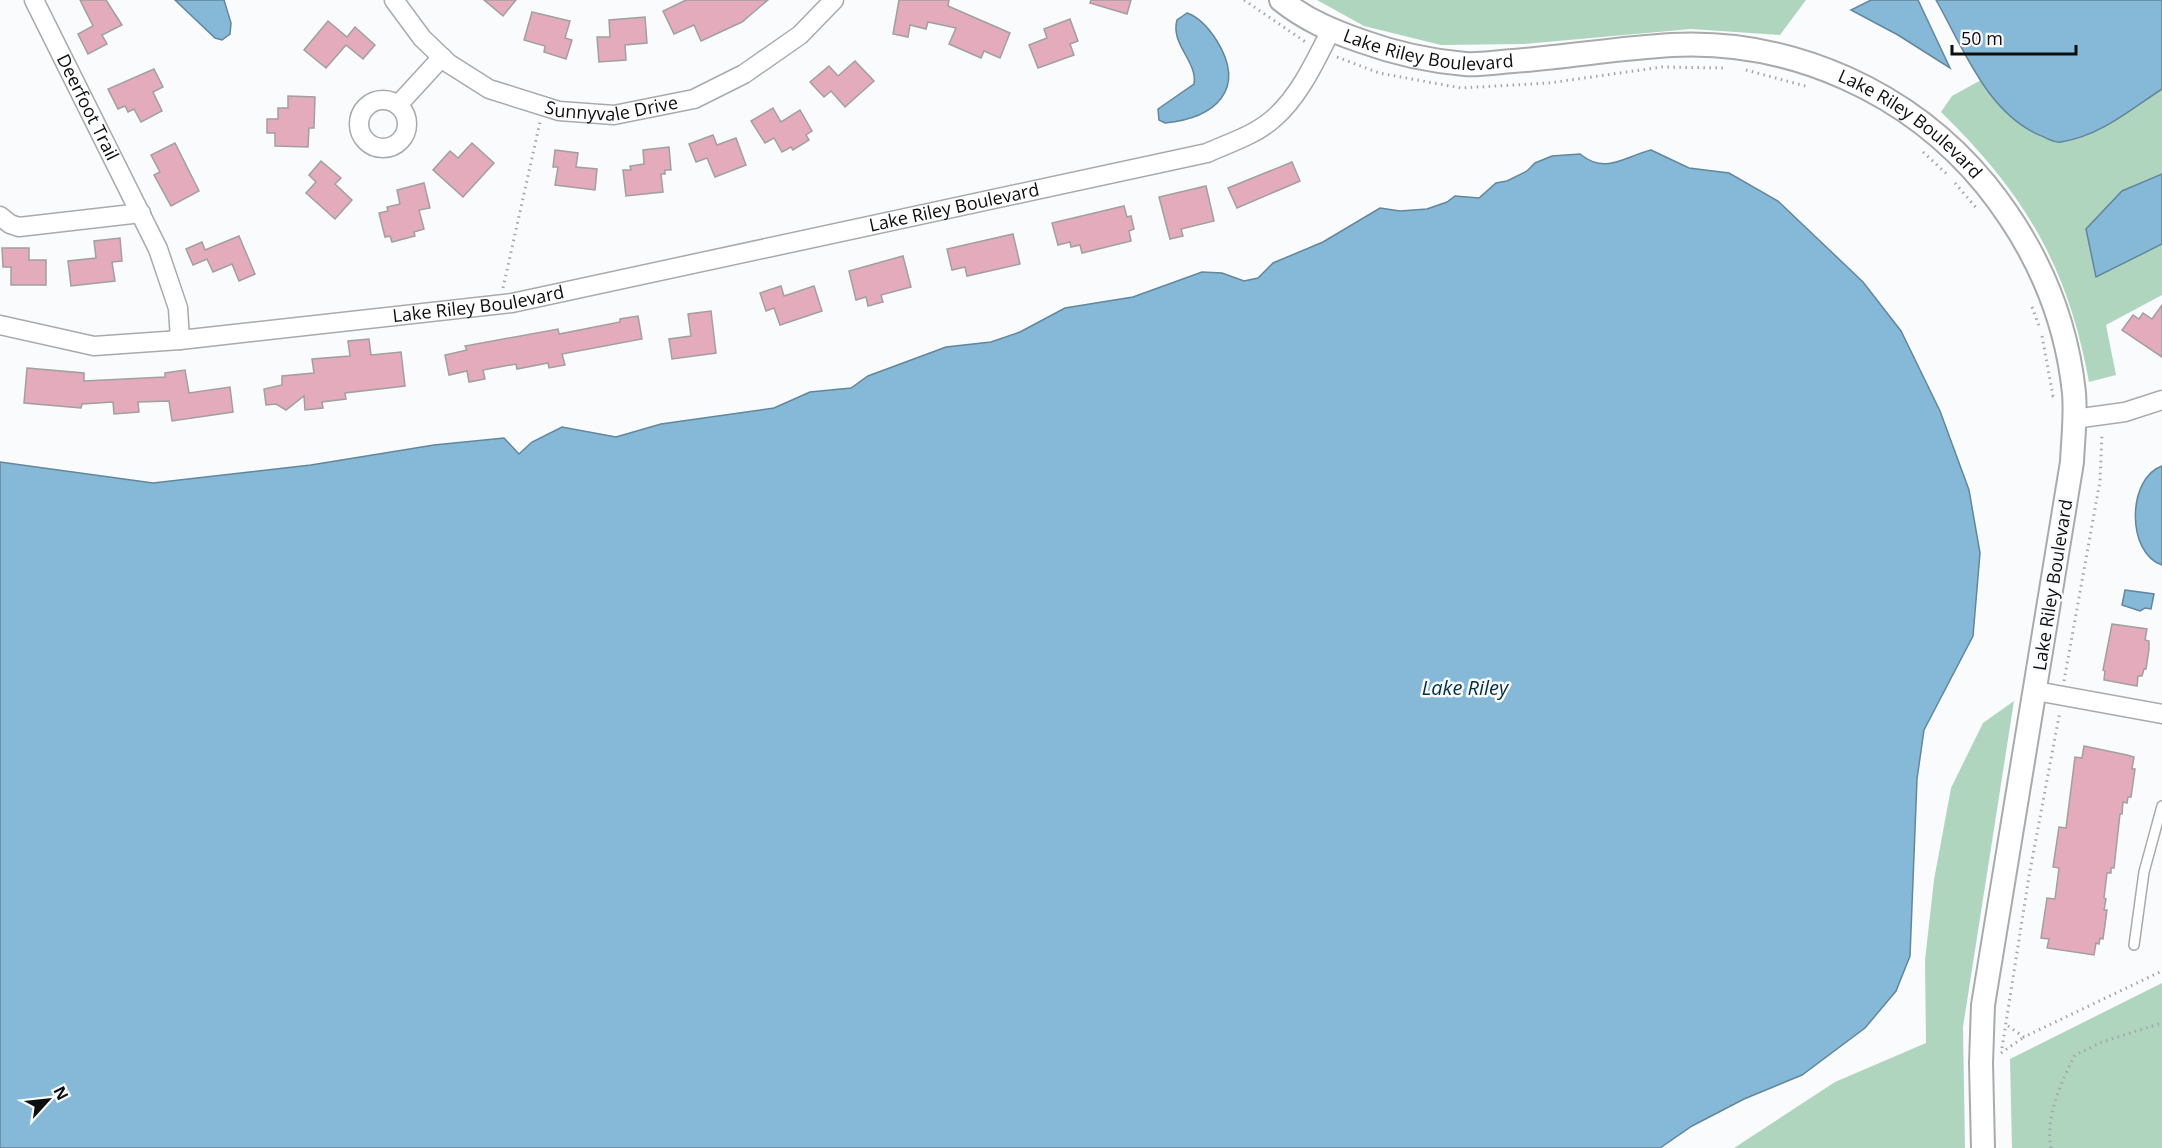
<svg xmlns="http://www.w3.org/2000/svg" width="2162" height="1148" font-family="'Open Sans',sans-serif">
<rect width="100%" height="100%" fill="#f9fbfd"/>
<g fill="#afd5bf">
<polygon points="1317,0 1806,0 1780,35 1691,29 1523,44 1441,45 1364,26"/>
<path d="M1981 80C2051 175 2079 143 2162 89V174L2122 191 2096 277 2162 244V295L2106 325 2116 375 2089 382C2068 266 2024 193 1941 112L1952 96Z"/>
<polygon points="2014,701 1963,1027 1965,1148 1734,1148 1835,1082 1926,1043 1925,960 1934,880 1951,788 1983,723"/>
<polygon points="2162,983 2162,1148 2012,1148 2010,1059"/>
</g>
<g fill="#86b9d7" stroke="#62869b" stroke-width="1.5">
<polygon points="175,0 224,0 231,23 230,34 222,40 215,38"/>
<polygon points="1871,0 1918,0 1950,68 1898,35 1851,10"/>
<path d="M1936 0H2162V89C2130 110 2100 136 2061 142 2055 143 2050 140 2044 137 1988 116 1964 49 1936 0Z"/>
<path d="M1187 13C1199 17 1210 30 1217 41 1247 90 1215 118 1165 123L1159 120 1158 109 1194 84C1198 62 1170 44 1177 20Z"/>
<path d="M1651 150 1689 168 1729 173 1778 201 1863 282 1901 331 1940 411 1969 490 1980 553 1973 636 1924 730 1917 779 1910 956 1896 991 1865 1028 1802 1075 1744 1099 1692 1126 1660 1148H0V462L153 483 311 465 434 445 504 438 519 454 532 442 562 427 616 437 661 424 774 408 810 392 851 388 868 376 946 347 991 342 1020 332 1065 308 1133 297 1202 272 1222 273 1244 281 1258 278 1273 263 1323 242 1380 208 1400 211 1427 209 1447 202 1455 196 1479 198 1496 183 1507 181 1527 171 1535 163 1552 156 1580 154C1606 175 1623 157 1651 150Z"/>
<polygon points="2162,174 2162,244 2096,277 2086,229 2122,191"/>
<path d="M2162 466V565C2126 553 2127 478 2162 466Z"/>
<polygon points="2125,590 2154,594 2151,609 2145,608 2140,611 2122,605"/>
</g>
<g fill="#e3abbc" stroke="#a29f9f" stroke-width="1.5">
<polygon points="80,0 106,0 122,25 102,35 107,44 88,54 78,34 93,26"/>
<polygon points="484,0 516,0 503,16"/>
<polygon points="686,0 768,0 742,22 701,41 694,25 674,34 663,11"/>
<polygon points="899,0 949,0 948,6 1010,33 1000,58 984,51 981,58 949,44 956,28 928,22 926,29 910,25 908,37 893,34"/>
<polygon points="1091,0 1131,0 1127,14 1090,3"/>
<polygon points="532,12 570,21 565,38 572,40 566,59 544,52 545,46 524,40"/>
<polygon points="645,17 647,43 625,45 626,60 599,62 597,37 610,37 609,20"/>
<polygon points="1070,19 1078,41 1070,44 1074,55 1038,68 1029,45 1047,38 1044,29"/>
<polygon points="328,21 347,37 355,27 375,45 363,59 346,45 326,68 304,50"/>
<polygon points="855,61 874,81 845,107 831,91 824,97 810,82 829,66 838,76"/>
<polygon points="154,69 163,87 153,92 162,111 141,122 134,109 128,112 125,106 118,109 108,89"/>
<polygon points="288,96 315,97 314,128 309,128 308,147 275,146 275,133 267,133 267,119 278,119 278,108 288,108"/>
<polygon points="773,108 781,122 800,110 812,131 806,135 809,140 793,150 791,147 782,152 774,138 765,143 751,121"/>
<polygon points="713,135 717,145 736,138 746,165 715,177 707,158 696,162 689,144"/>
<polygon points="175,143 199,191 171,206 154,175 160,172 151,155"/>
<polygon points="472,143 494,163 463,197 433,170 450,151 458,158"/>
<polygon points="669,147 671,170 665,170 665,174 661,174 663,192 626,196 623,170 631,170 630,166 644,164 643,150"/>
<polygon points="555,150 578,153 576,167 597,169 595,190 555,185 558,167 553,167"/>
<polygon points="321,161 341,178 335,184 352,200 335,219 306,193 316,182 309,175"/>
<polygon points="1292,162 1300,181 1237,208 1228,188"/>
<polygon points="424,183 430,208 419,210 424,229 414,232 415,236 392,242 390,236 385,237 379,213 388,211 387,207 400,204 397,190"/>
<polygon points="1206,186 1214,221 1181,229 1183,236 1170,239 1159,197"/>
<polygon points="1124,206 1127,217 1131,216 1134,229 1129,231 1131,241 1082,253 1080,245 1071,247 1070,242 1058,245 1052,223"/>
<polygon points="1013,234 1020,264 967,276 965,267 952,270 947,249"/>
<polygon points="239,236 255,274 239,281 232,264 213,272 207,259 193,265 186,249 202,242 205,250"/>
<polygon points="120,238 122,261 112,262 115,281 71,286 68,261 96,258 94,241"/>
<polygon points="2,248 29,248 29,260 46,260 46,285 11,285 11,267 3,267"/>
<polygon points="903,256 911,287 881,295 883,302 868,306 866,297 856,300 849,271"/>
<polygon points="781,286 784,296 814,286 822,311 780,325 774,308 766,311 760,293"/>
<polygon points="2162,305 2162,357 2122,330 2133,315 2139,319 2143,313 2152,319"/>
<polygon points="711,311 716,353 672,359 669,339 691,336 688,314"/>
<polygon points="638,316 642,339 562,354 565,365 549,368 548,363 517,369 516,364 483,370 485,379 469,382 467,371 449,375 445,355 467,350 465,346 558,329 559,334 620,322 620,319"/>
<polygon points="369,339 371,355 401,352 405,386 345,393 346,399 322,402 323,408 305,410 304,396 286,410 276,404 266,405 264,389 282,385 282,376 314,373 312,359 350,356 348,341"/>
<polygon points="27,368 84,373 84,381 165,377 165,373 185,370 189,393 230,387 233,412 172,421 169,401 138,402 139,412 114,414 113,402 82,404 81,408 24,403"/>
<polygon points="2112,624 2147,629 2145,640 2149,641 2149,649 2146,669 2144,669 2142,676 2138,676 2137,686 2104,680 2105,671 2103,670"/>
<polygon points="2084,746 2127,755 2134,757 2132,769 2135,769 2131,797 2128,797 2127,803 2123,802 2122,814 2120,814 2114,868 2111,868 2111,873 2107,873 2104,898 2106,899 2104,910 2107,910 2103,939 2100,938 2099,944 2096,943 2094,955 2047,948 2049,939 2041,938 2047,898 2055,899 2059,868 2053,867 2059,827 2066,828 2075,757 2082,758"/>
</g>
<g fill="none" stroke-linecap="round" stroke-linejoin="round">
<defs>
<polyline id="service" points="2134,945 2144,872 2162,806"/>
<g id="minor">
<path id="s1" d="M34 0 158 249 178 308 180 340"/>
<path id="s2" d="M394 0 422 38 448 63 489 89 559 111 614 115 694 99 744 74 800 35 834 0"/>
<circle cx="383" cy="124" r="24"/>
<polyline points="398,105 442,57"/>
<polyline points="0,216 10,224 19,227 141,213"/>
<path id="s3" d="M0 325 94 346 180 340 512 303 1207 153C1229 143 1255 135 1273 119 1299 97 1316 60 1331 30"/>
<polyline points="2074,419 2125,412 2162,400"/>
<polyline points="2036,691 2162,714"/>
</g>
<g id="tertiary">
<path id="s4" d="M1281 0C1306 20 1332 31 1361 41 1394 53 1430 61 1465 64 1480 65 1497 62 1513 61 1566 57 1619 48 1672 45 1792 39 1910 92 1986 185 2035 246 2066 315 2074 393 2076 415 2073 439 2072 462L1983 1005 1981 1063 1983 1148"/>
</g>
</defs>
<use href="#service" stroke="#a8aaac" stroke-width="12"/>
<use href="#minor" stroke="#a8aaac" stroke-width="21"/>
<use href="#tertiary" stroke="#a8aaac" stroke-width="26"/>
<g stroke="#a5a6a8" stroke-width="3" stroke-dasharray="1.5 4.5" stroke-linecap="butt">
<polyline points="1244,0 1307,43"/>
<polyline points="1337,57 1379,73 1461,88 1549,83 1662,67 1724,68"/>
<polyline points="1746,70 1809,87"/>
<polyline points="1923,152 1949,176"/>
<polyline points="1955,183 1978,210"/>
<polyline points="503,288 540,122"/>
<polyline points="2032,307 2039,326"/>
<polyline points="2042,336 2053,396 2056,396"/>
<polyline points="2064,681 2100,481 2102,433"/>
<polyline points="2008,1026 2024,1037 2162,971"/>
<polyline points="2002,1048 2029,876 2060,711"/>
<polyline points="2001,1053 2024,1037"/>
<path d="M2051 1148C2045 1117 2061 1082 2075 1055L2102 1042 2162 1023"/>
</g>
<use href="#service" stroke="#fff" stroke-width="9"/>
<use href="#minor" stroke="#fff" stroke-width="18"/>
<use href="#tertiary" stroke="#fff" stroke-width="22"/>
</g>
<g text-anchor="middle" stroke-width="5" stroke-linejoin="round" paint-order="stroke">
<g font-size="18" fill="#0d0e0e" stroke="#f9fbfd">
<text dy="6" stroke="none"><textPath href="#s4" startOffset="159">Lake Riley Boulevard</textPath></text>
<text dy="6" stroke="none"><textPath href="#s2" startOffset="258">Sunnyvale Drive</textPath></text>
<text dy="6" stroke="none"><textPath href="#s1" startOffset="120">Deerfoot Trail</textPath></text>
<text dy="6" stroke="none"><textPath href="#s4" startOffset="663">Lake Riley Boulevard</textPath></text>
<text dy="6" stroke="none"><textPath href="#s3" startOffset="969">Lake Riley Boulevard</textPath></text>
<text dy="6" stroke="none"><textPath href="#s3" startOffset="483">Lake Riley Boulevard</textPath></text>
<text transform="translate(2053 585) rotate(-81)" y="6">Lake Riley Boulevard</text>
</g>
<g font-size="20" font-style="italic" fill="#032f44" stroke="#f9fbfd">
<text x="1465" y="695">Lake Riley</text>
</g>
</g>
<g transform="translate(48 1100) rotate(63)" stroke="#f9fbfd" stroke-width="4.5" paint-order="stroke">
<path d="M0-4.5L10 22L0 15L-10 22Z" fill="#0d0e0e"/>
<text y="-9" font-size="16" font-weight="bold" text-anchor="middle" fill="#0d0e0e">N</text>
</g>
<path d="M1952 45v9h124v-9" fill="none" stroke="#0d0e0e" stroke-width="3"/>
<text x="1961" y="45" font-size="18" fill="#0d0e0e" stroke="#f9fbfd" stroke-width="4.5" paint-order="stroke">50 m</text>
</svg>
